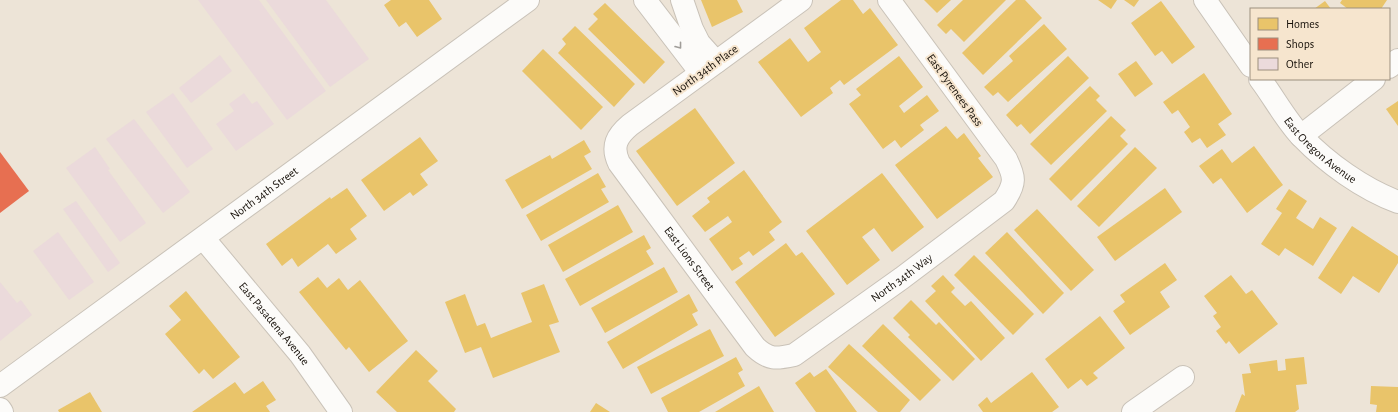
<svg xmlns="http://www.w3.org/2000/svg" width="1398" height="412" font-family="'Alegreya Sans',sans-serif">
<rect width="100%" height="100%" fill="#ede4d7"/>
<g fill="#e9c46a">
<polygon points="391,0 429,0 442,19 417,37 406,22 399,27 384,5"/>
<polygon points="701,0 737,0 743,12 712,27"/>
<polygon points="841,0 853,0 863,14 870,8 898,45 844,85 840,80 830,88 833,93 801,117 758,62 790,38 808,62 821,52 804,28"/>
<polygon points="924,0 951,0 937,13"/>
<polygon points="963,0 1006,0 964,42 951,29 946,34 937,25"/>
<polygon points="1016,0 1025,0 1042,18 983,75 962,53"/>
<polygon points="1098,0 1117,0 1111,9"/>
<polygon points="1124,0 1139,0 1134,7"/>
<polygon points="1342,0 1387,0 1381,9 1348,9 1340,3"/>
<polygon points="1161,1 1195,47 1172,64 1162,51 1155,56 1131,23"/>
<polygon points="1325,1 1331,9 1314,9"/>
<polygon points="605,3 665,62 644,84 588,29 598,19 593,14"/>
<polygon points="1044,24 1067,49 1008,102 998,92 993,96 984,87 1013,61 1009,56"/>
<polygon points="575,26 635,84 614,107 558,53 566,44 562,39"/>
<polygon points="543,49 603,107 581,130 522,71"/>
<polygon points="899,56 923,87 899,106 904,113 927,95 939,111 920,125 924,130 901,148 895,140 883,149 849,104 861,95 856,89"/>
<polygon points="1068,56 1089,78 1030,134 1021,124 1017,127 1006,115"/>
<polygon points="1136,61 1153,84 1135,97 1118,74"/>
<polygon points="1204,73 1232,114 1218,124 1226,135 1207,148 1200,138 1192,143 1184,132 1190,127 1178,110 1172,114 1163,102"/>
<polygon points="1090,86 1100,96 1096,100 1107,111 1051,165 1030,144"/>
<polygon points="1398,101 1398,126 1386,109"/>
<polygon points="695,108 735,163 677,206 636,151"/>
<polygon points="1111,116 1126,130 1120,136 1128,144 1071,201 1049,179"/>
<polygon points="946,126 957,139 964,133 981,156 978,158 993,177 937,219 895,165"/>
<polygon points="420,137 438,161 420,174 428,185 413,196 410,192 384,211 361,180"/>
<polygon points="584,140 591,152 584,156 592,169 522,209 505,180 550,155 552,159"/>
<polygon points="1254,146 1283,185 1247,213 1221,178 1213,184 1199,166 1222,149 1232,163"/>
<polygon points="1135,147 1157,168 1099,227 1077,206"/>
<polygon points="744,170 782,222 769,232 775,240 753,256 749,251 739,258 743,264 732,271 709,239 732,222 728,216 705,232 692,216 710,202 707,198"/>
<polygon points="598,173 606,187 601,189 609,202 541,241 526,215"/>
<polygon points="882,173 924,227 892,252 874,228 862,237 880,260 847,285 806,231"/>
<polygon points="347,188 367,216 350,229 357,239 336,254 328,244 298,267 292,258 282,266 266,244 330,197 331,199"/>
<polygon points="1165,188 1182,212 1115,261 1097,237"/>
<polygon points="1289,189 1307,201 1296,218 1313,229 1320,217 1337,228 1313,266 1285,248 1279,256 1261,244 1282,213 1276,209"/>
<polygon points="618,205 633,232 563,272 548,245"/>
<polygon points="1037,209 1094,270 1071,291 1014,230"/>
<polygon points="1352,226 1398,256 1398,263 1379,293 1353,276 1341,294 1318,278"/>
<polygon points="1007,232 1064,293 1043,314 985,253"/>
<polygon points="644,235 651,248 646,251 654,264 580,306 565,279"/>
<polygon points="786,243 796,256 802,252 835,294 775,337 735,282"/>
<polygon points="974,255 1034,314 1013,335 954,275"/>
<polygon points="1165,263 1177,280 1160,292 1170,307 1130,335 1113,311 1125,302 1120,295"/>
<polygon points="664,267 678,292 605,333 591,308"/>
<polygon points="943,275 955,288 951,292 965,306 971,301 1005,338 981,361 925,301 936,291 931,286"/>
<polygon points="1231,275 1246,294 1252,290 1278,324 1239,354 1229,341 1226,344 1216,331 1221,327 1213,316 1217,313 1204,296"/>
<polygon points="318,277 327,288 339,278 348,290 360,280 408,341 369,372 349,347 346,350 299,292"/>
<polygon points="544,284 559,322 549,325 560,352 493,378 481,347 465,353 445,302 465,294 477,326 485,323 491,338 532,322 521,293"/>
<polygon points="186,291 240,357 213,379 204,369 199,374 165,334 181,320 169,306"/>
<polygon points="689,294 698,311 692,314 698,325 623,369 607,342"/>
<polygon points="911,300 936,325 939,322 975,359 953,381 908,337 910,335 893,318"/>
<polygon points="1100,316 1125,348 1093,373 1098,378 1087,386 1081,379 1068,389 1045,359"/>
<polygon points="883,324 941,380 920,401 862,346"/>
<polygon points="710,329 724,356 651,394 637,367"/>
<polygon points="849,344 910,400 900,412 878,412 828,367"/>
<polygon points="416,350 438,371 428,381 456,409 454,412 397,412 376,392"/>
<polygon points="736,357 743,370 738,373 745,386 699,412 668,412 661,398"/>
<polygon points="1304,357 1307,384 1296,385 1299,409 1295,412 1235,412 1242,394 1245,396 1242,374 1251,373 1249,364 1277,360 1278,371 1286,370 1285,359"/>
<polygon points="826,369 857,412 816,412 795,383 810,372 814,377"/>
<polygon points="1032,372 1059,407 1052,412 983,412 978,405 987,397 991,403"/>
<polygon points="263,381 276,400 266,406 270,412 192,412 235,382 244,394"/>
<polygon points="759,386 774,412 715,412"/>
<polygon points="1371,386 1398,387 1398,412 1376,412 1377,405 1370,404"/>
<polygon points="90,392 102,412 59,412 58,410"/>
<polygon points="596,403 610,412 590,412"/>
</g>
<polygon fill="#e76f51" points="0,152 29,191 0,213"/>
<g fill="#ebdadb">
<polygon points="198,0 259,0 326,91 287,120"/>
<polygon points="266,0 326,0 369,59 330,87"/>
<polygon points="220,55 232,71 191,103 179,88"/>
<polygon points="173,93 213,149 187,168 146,112"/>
<polygon points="244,93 252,104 257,101 274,124 236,151 216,124 234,111 229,104"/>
<polygon points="134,119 190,192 163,213 106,139"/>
<polygon points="95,147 110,169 108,170 146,223 120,242 66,168"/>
<polygon points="76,201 120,263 108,272 63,209"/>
<polygon points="58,232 94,282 69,300 33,251"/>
<polygon points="0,282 17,303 21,300 32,315 0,341"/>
</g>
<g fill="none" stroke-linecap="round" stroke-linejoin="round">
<defs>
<g id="minor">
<polyline points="645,0 701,73"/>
<polyline points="682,0 692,29 699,43 716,62"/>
<path id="s1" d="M801 0 630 125C617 136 611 146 619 163L755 347C769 360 776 359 794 355L902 278 1004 201C1016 183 1015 177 1006 159L889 0"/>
<polyline points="1205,0 1251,66"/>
<polyline points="1389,67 1398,60"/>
<path id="s2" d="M1260 79C1273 96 1287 122 1302 137 1327 163 1363 189 1398 202"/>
<polyline points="1301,136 1374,79"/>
<path id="s3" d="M204 239 300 354 341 412"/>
<path id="s4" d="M0 386 528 0"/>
<polyline points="0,409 2,412"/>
<polyline points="1133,412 1183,377"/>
</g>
</defs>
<use href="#minor" stroke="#c9c2b8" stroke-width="24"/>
<use href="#minor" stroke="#fcfbf9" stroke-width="22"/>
</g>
<defs><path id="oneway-chevron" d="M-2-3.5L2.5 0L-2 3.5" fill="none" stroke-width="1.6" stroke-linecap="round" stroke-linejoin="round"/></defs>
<use stroke="#a09d99" href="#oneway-chevron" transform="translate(679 46) rotate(52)"/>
<g text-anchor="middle" stroke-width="4" stroke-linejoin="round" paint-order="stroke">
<g font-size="12" fill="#150f08" stroke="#f6e5ce">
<text transform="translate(705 70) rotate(-36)" y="4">North 34th Place</text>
<text transform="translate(955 90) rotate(54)" y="4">East Pyrenees Pass</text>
<text dy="4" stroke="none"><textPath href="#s2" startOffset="94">East Oregon Avenue</textPath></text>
<text dy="4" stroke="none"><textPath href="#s4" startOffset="327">North 34th Street</textPath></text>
<text dy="4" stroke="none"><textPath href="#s1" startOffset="374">East Lions Street</textPath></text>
<text dy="4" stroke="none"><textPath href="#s1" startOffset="659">North 34th Way</textPath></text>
<text dy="4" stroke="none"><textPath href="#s3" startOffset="110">East Pasadena Avenue</textPath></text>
</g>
</g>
<rect x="1250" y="8" width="140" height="72" fill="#f6e5ce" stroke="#9c8f7f"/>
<rect x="1258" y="18" width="20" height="12" fill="#e9c46a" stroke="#9c8f7f"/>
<text x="1286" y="28" font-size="12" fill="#150f08">Homes</text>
<rect x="1258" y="38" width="20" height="12" fill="#e76f51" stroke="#9c8f7f"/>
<text x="1286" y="48" font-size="12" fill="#150f08">Shops</text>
<rect x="1258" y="58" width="20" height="12" fill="#ebdadb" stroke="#9c8f7f"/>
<text x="1286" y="68" font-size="12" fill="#150f08">Other</text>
</svg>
